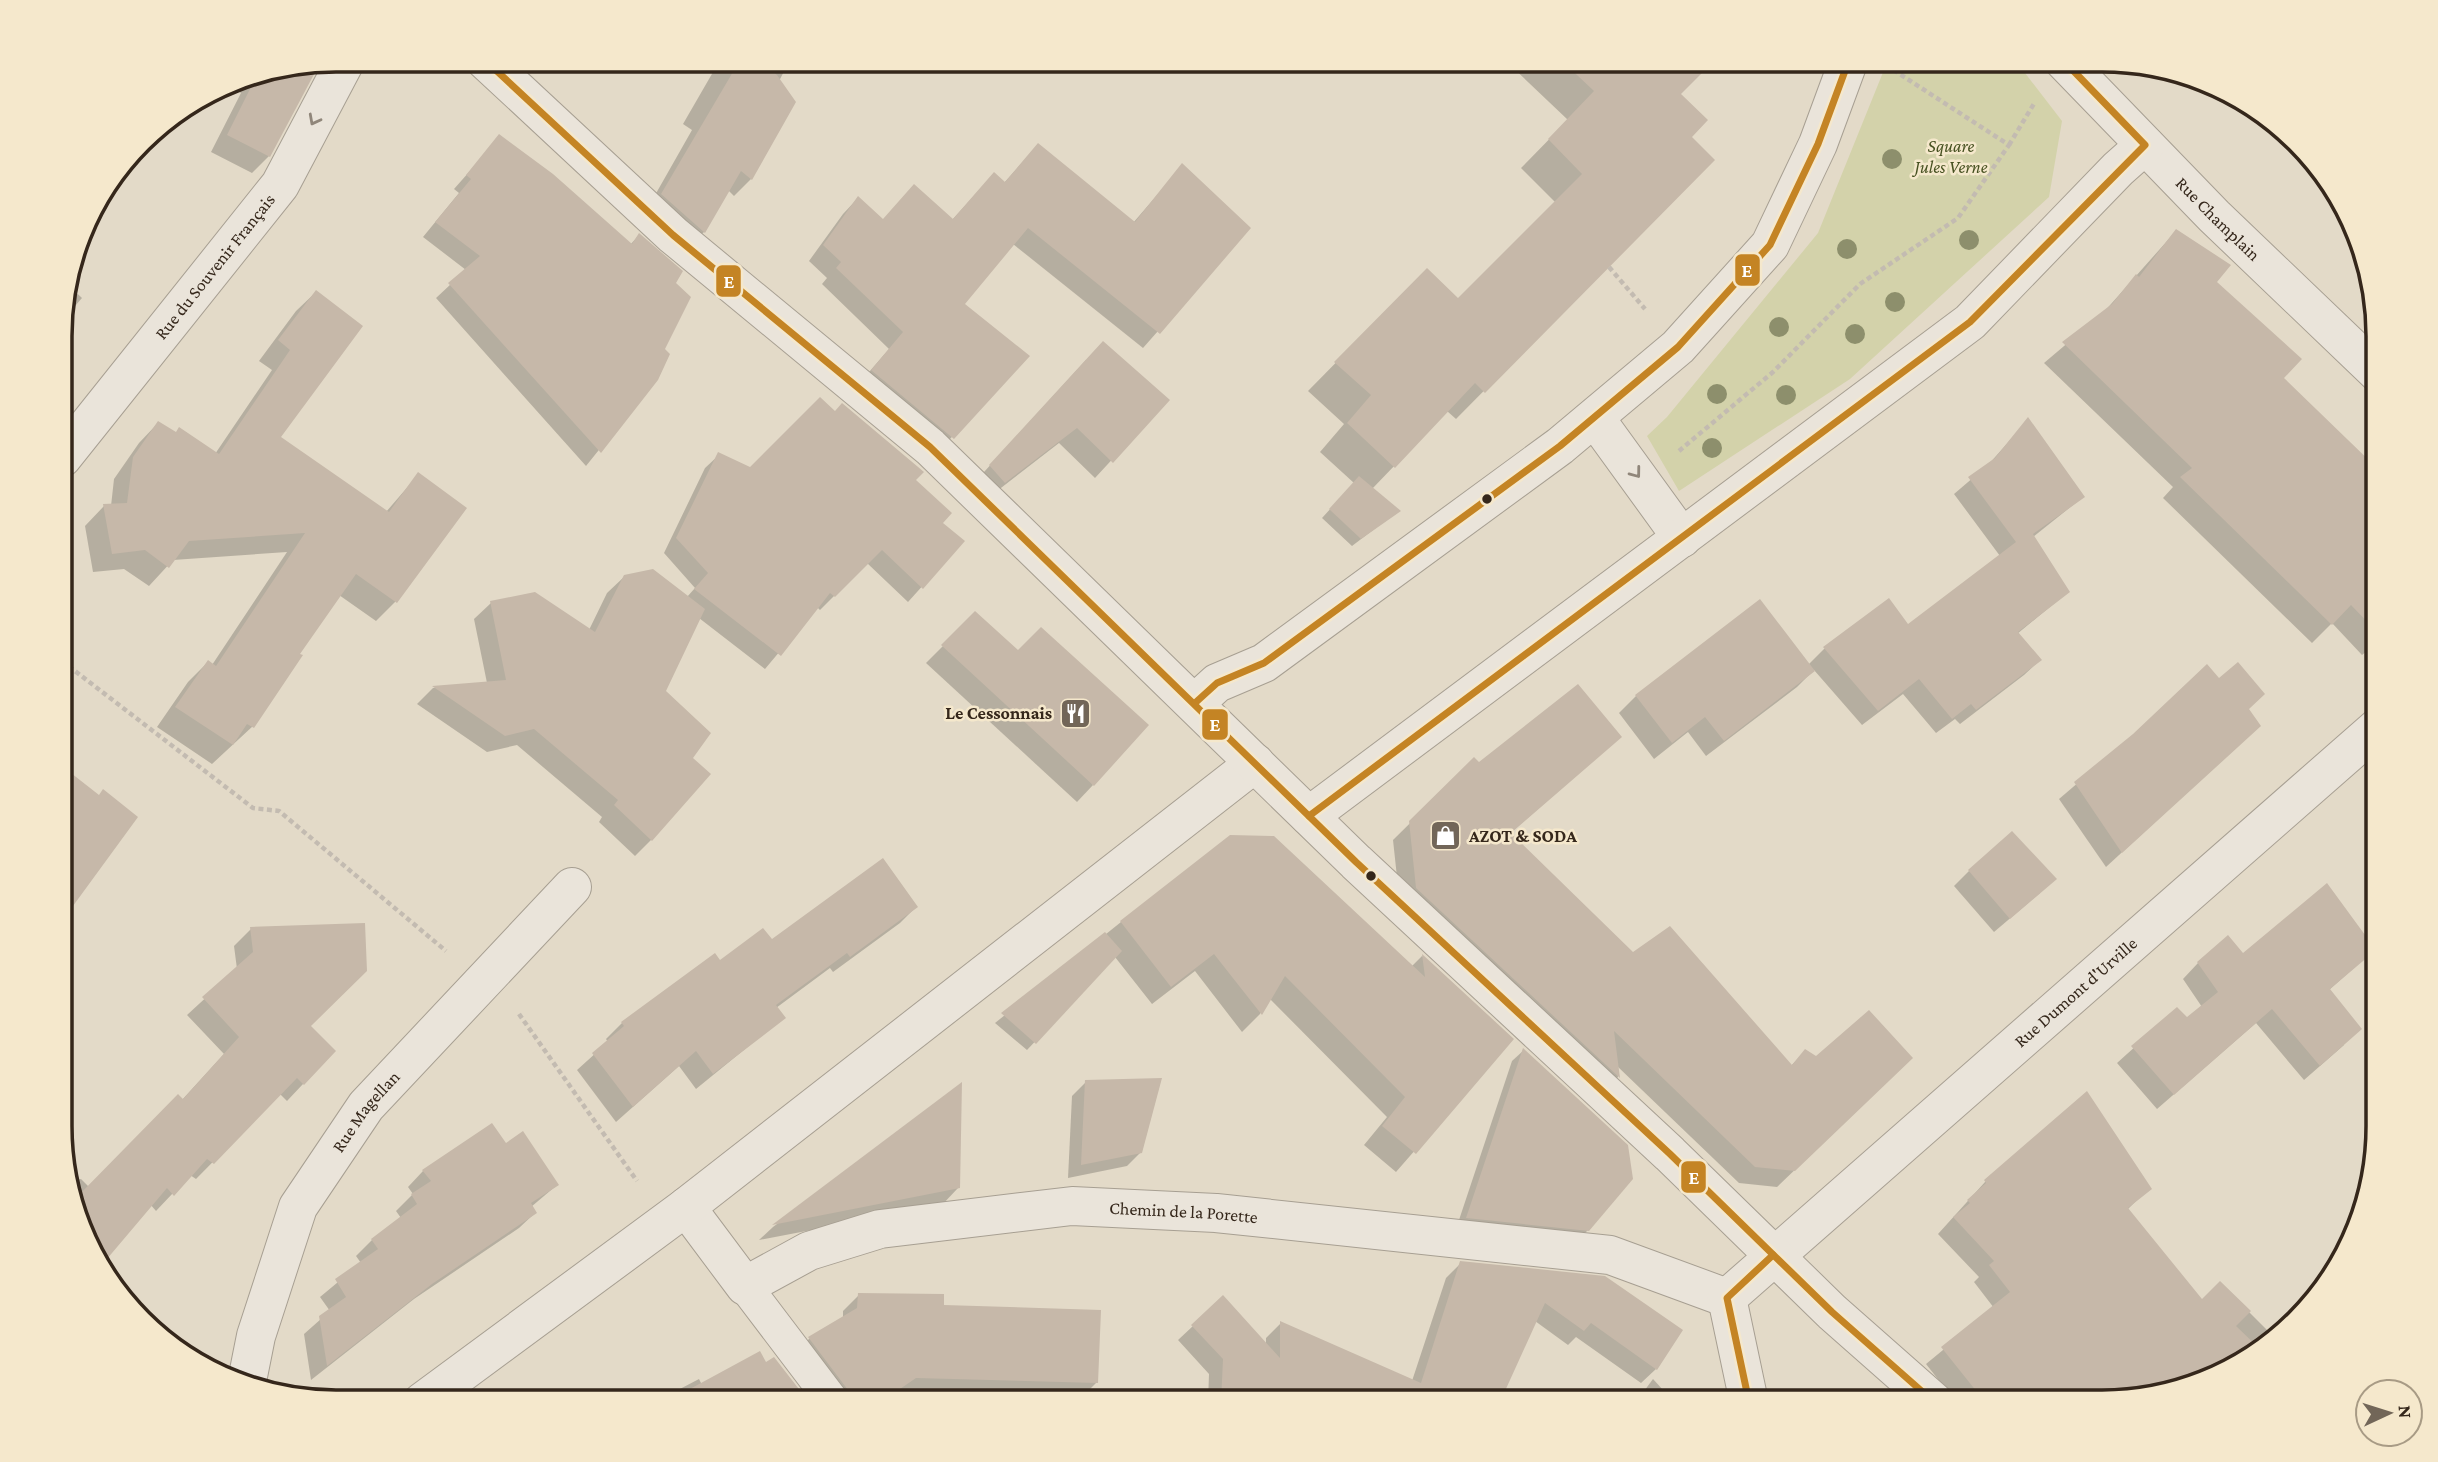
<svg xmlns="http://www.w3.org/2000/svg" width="2438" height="1462" font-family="'Crimson Pro',serif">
<rect width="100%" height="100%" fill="#e3dac8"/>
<polygon fill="#d3d2aa" points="1888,60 2015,60 2062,121 2049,197 1850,379 1679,491 1647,436 1667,417 1818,233"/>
<g fill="#0003">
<polygon points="720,60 790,60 779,81 794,102 751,179 734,196 728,190 704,232 687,248 646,211 692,130 683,124"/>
<polygon points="1511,60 1711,60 1678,94 1689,137 1712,160 1456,419 1447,411 1372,489 1398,511 1352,546 1322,518 1354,483 1320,452 1344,424 1308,391 1427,270 1458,301 1556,203 1521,168 1568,120 1508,63"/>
<polygon points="318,63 269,156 252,173 211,152 241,93 225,83"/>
<polygon points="500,137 630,245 639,235 674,283 656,379 586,466 436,298 466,270 423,237 459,193 454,189"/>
<polygon points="1038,145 1133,223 1183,165 1249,228 1143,348 1013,244 963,304 1027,356 937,453 857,386 889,349 822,284 827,278 809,261 843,214 858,198 883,220 952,220 994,174 1004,183"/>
<polygon points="2176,231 2281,378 2378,472 2378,642 2362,655 2332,623 2312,643 2163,498 2173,487 2044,363 2103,313"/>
<polygon points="67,284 82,298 62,321 62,300"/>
<polygon points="316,292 278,437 386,512 418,475 395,602 376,621 339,595 297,654 253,726 212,764 157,727 188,682 208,662 212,665 287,552 173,560 149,586 124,569 93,572 85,526 104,506 111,506 114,479 139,443 158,423 215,454 272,370 259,361 296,311"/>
<polygon points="1086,360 1167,400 1095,478 1059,443 988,498 974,483"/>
<polygon points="2028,420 2083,497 2033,537 2068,592 2017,634 2040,660 2024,675 1960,724 1955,719 1936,733 1903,694 1862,725 1814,670 1797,687 1706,756 1688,732 1654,759 1619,713 1636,696 1760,601 1808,665 1824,649 1889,601 1907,626 2000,556 1954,494 1988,465"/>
<polygon points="719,455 751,469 913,481 941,523 963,541 908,602 867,563 820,610 817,607 765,669 699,618 664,691 690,758 651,840 635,856 599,822 602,817 517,745 487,752 417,704 433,688 487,683 474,619 491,603 589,630 607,593 625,576 687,597 695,588 664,553 705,468"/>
<polygon points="975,614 1093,785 1077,802 926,663"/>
<polygon points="2247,709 2243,741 2106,867 2059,799 2134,735"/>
<polygon points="1620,737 1509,834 1633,954 1790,1067 1805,1051 1816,1058 1894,1075 1777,1187 1739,1183 1617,1066 1618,1077 1602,1093 1400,905 1393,840 1474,760 1479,764"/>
<polygon points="66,772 98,797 136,817 62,918 62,776"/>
<polygon points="1969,871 2040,893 1994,932 1954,886"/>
<polygon points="916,907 900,923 833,972 830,968 776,1008 783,1018 696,1089 679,1066 616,1122 577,1070 608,1042 606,1039 622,1023 714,956 720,962 771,942"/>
<polygon points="1121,922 1411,967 1422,956 1512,1039 1396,1172 1364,1145 1387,1117 1269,998 1260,1014 1242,1032 1195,971 1152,1004 1115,957 1027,1050 995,1023"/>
<polygon points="251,929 308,1026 303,1084 287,1101 280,1094 196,1179 190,1175 156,1211 150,1204 99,1263 69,1181 81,1179 89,1187 182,1100 224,1054 187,1015 237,969 234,946"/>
<polygon points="2374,950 2329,990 2344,1045 2304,1080 2256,1023 2157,1109 2117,1063 2177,1009 2187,1020 2202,1007 2183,979 2198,963 2243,955"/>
<polygon points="1524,1050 1588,1230 1576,1242 1456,1229 1512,1061"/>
<polygon points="1086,1082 1141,1152 1127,1166 1068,1178 1072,1096"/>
<polygon points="960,1086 958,1188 942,1205 759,1240 773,1227"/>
<polygon points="2087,1094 2149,1188 2127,1210 2202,1302 2220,1283 2276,1339 2241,1365 2120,1402 1956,1402 1926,1364 1994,1308 1974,1282 1979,1277 1938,1234 1985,1182"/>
<polygon points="506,1145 557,1185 531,1207 535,1213 519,1228 414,1299 311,1380 304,1334 330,1311 320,1297 361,1263 356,1256 372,1240 401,1218 396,1211 413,1194 408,1187 423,1171"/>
<polygon points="1461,1263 1604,1278 1656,1369 1641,1383 1576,1337 1568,1345 1535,1321 1498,1402 1208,1402 1209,1374 1178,1340 1193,1326 1266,1346 1266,1338 1281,1323 1412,1381 1446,1278"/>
<polygon points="859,1295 942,1306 1097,1382 1081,1398 899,1393 885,1402 847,1402 794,1354 809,1339 843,1319 843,1311"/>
<polygon points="766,1364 806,1401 655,1402 699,1379 702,1385"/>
<polygon points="1653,1379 1674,1402 1636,1402"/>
<polygon points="563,1393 571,1402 552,1402"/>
</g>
<g fill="#c6b8a9">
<polygon points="740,60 758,60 777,75 796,102 752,180 741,171 705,233 661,194"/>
<polygon points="1561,60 1715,60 1681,94 1708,120 1692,137 1715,160 1485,393 1475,383 1395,468 1347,423 1371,395 1334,362 1427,268 1458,298 1582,174 1548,139 1594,91"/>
<polygon points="320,63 270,157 227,135 257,75"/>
<polygon points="499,134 553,174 632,244 639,233 683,271 676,283 691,297 665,349 670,354 658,380 601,453 448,283 480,256 435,222 471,179 466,175"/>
<polygon points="1038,143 1135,222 1182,163 1251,228 1160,334 1028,228 965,304 1030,356 954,439 871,370 903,332 836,268 841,262 823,245 858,196 883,219 914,184 953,219 994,172 1005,182"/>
<polygon points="2176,229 2231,265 2217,282 2302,359 2284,378 2378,469 2378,633 2351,605 2332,625 2180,477 2192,468 2062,342 2112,304 2136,274 2139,277"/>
<polygon points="316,290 363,326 281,437 389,512 418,472 467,508 397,603 356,574 300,654 303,655 254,728 247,724 233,745 175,707 208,660 216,666 305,533 189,541 169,568 145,550 112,554 103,504 127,503 133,457 158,421 176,432 179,427 219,454 290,350 278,340"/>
<polygon points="1103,341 1170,400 1113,463 1077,428 1005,483 989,465"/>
<polygon points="820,397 835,411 842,403 924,472 916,480 952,513 943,523 965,541 923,589 882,550 835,597 830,593 781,656 694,589 708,573 676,538 718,452 750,467"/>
<polygon points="2028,417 2085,497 2033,534 2070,592 2018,632 2042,660 1976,710 1971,704 1952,719 1919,679 1878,711 1823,647 1889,598 1908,624 2016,542 1968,477 1995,458"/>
<polygon points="1359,476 1401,511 1361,539 1329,509"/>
<polygon points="653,569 705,609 666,691 711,733 693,758 711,774 652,841 614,805 618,800 534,729 505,736 432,686 506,680 490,601 535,592 595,632 624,575"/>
<polygon points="1760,599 1815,671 1724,741 1705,717 1672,743 1635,695"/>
<polygon points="975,611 1018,650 1041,627 1149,725 1094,786 941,645"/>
<polygon points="2238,662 2265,694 2249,709 2261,726 2122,853 2074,782 2133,734 2207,664 2219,678"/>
<polygon points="1578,684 1622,737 1511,833 1633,952 1670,926 1792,1065 1805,1049 1816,1056 1869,1010 1913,1058 1795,1171 1755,1167 1614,1031 1620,1078 1416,888 1409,821 1474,757 1479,762"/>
<polygon points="62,766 99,795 103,789 138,817 62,921"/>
<polygon points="2012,831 2057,879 2010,919 1968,870"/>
<polygon points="1230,835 1274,836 1425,977 1422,954 1514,1039 1416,1154 1382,1126 1405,1097 1285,976 1262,1015 1214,954 1171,987 1120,921"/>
<polygon points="883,858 918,907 850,957 847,953 776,1005 786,1018 713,1074 696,1051 633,1107 592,1053 624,1026 621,1022 715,953 720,960 763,928 772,939"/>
<polygon points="2327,883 2376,950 2330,989 2362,1029 2320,1066 2272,1009 2174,1095 2131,1046 2177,1007 2187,1017 2218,992 2197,962 2228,935 2243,953"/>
<polygon points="365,923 367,971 311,1026 336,1051 304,1085 297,1078 214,1164 207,1159 174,1196 167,1188 101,1266 75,1199 178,1094 183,1099 239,1037 202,997 253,952 250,927"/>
<polygon points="1105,932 1122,951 1036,1044 1001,1013"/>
<polygon points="1523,1048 1628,1145 1633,1179 1589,1231 1466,1218"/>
<polygon points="1162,1078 1142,1153 1081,1165 1085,1080"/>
<polygon points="962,1082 960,1188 772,1225"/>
<polygon points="2087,1091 2152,1189 2128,1208 2202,1299 2220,1281 2251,1311 2236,1326 2261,1350 2241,1365 2120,1402 1985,1402 1941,1347 2010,1292 1989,1265 1994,1261 1953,1217 1970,1203 1967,1200 1986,1183 1984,1180"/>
<polygon points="492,1123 506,1143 523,1131 559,1185 531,1203 537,1213 432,1284 327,1366 319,1316 346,1297 335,1279 378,1249 371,1239 417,1204 411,1194 431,1181 422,1170"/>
<polygon points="1460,1261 1605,1276 1683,1330 1657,1370 1591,1323 1584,1331 1545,1303 1500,1402 1221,1402 1223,1359 1191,1325 1223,1295 1280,1358 1280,1321 1421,1383"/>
<polygon points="858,1293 944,1294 944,1305 1101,1310 1098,1383 916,1378 881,1402 852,1402 848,1390 808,1337 857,1308"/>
<polygon points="760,1351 766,1362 774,1357 809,1402 666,1402"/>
</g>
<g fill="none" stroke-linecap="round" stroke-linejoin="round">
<defs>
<polyline id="service" points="745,1286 833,1402"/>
<g id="minor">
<path id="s1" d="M2063 60 2214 216 2378 373"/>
<polyline points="1595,418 1682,538"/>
<path id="s2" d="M62 458 280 185 346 60"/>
<polyline points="1195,703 1217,683 1264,663 1560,446 1678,347 1770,245 1818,144 1849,60"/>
<polyline points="1309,816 1970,322 2118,169 2145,145"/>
<path id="s3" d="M686 1207 745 1286 809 1251 880 1229 1072 1206 1216 1213 1610 1255 1727 1298"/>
<path id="s4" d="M246 1386 256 1336 298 1207 366 1106 572 887"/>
<polyline points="422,1402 686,1207 1255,763"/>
<path id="s5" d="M1749 1402 1727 1298 2378 727"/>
</g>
<polyline id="tertiary" points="485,60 673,235 930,447 1356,862 1670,1154 1832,1312 1934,1402"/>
</defs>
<use href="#service" stroke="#a79f92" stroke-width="35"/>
<use href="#minor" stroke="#a79f92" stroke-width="40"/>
<use href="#tertiary" stroke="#a79f92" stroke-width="40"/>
<g stroke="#c3bbb1" stroke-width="4.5" stroke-dasharray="5 3.5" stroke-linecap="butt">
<polyline points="2009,145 2035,102"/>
<polyline points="1609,267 1645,309"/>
<polyline points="1679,451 1773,372 1860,284 1958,218 2009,145 1895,71"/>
<polyline points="62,661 253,808 279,811 446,951"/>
<polyline points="519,1014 637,1181"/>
</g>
<use href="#service" stroke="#eae4da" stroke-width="33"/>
<use href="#minor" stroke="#eae4da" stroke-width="38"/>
<use href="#tertiary" stroke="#eae4da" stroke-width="38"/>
<defs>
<g id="bus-1">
<polyline points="485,60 673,235 930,447 1356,862 1670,1154 1832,1312 1934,1402"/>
<polyline points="1195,703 1217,683 1264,663 1560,446 1678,347 1770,245 1818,144 1849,60"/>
<polyline points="1309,816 1970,322 2145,145 2063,60"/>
<polyline points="1749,1402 1727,1298 1773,1255"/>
</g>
</defs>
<use href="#bus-1" stroke="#f5e8cc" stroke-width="12"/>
<use href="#bus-1" stroke="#c48424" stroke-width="7"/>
</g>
<g fill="#8d8f6c">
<circle cx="1892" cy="159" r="10"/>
<circle cx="1969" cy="240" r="10"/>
<circle cx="1847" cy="249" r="10"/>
<circle cx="1895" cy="302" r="10"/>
<circle cx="1779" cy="327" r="10"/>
<circle cx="1855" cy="334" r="10"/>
<circle cx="1717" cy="394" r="10"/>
<circle cx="1786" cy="395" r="10"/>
<circle cx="1712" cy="448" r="10"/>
</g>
<defs><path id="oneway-chevron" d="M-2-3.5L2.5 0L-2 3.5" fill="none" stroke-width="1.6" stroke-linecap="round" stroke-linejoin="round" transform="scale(1.75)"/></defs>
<g stroke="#90867a">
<use href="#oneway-chevron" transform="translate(314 120) rotate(118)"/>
<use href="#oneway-chevron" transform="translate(1636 473) rotate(53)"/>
</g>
<defs>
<symbol id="restaurant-square" viewBox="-11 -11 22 22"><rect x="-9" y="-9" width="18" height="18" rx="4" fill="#726658" stroke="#f5e8cc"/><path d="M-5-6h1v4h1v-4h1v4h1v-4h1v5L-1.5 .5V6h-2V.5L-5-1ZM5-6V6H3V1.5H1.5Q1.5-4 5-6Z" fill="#fff"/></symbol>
<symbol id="shop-square" viewBox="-11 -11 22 22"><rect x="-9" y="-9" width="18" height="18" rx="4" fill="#726658" stroke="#f5e8cc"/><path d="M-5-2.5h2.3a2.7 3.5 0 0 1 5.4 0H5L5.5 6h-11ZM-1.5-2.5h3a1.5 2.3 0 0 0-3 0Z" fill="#fff"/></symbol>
</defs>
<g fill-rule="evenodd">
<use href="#restaurant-square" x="1058" y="696" width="35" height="35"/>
<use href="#shop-square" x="1428" y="818" width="35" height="35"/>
</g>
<g fill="#35271b" stroke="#f5e8cc" stroke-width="2.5">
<circle cx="1487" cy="499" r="6"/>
<circle cx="1371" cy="876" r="6"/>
</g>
<g text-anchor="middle" stroke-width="5" stroke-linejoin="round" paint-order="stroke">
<g font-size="18" font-style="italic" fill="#475121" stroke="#f5e8cc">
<text x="1951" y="152">Square<tspan x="1951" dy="21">Jules Verne</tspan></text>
</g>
<g font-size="18" fill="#35271b" stroke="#f5e8cc">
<text dy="6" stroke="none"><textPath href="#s1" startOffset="222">Rue Champlain</textPath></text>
<text dy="6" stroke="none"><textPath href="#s2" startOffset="245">Rue du Souvenir Français</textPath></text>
<text dy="6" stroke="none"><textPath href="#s5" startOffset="570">Rue Dumont d'Urville</textPath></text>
<text dy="6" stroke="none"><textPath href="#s4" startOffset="304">Rue Magellan</textPath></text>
<text dy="6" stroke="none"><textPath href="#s3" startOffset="551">Chemin de la Porette</textPath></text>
</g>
<g font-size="18" font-weight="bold" fill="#35271b" stroke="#f5e8cc" text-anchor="end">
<text x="1052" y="719">Le Cessonnais</text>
<text x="1469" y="842" text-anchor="start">AZOT &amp; SODA</text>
</g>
</g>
<path d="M0 0H2438V1462H0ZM336 72H2102A264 264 0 0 1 2366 336V1126A264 264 0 0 1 2102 1390H336A264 264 0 0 1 72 1126V336A264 264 0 0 1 336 72Z" fill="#f5e8cc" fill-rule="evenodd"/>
<path fill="none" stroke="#35271b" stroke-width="3.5" d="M336 72H2102A264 264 0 0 1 2366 336V1126A264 264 0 0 1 2102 1390H336A264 264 0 0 1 72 1126V336A264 264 0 0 1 336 72Z"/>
<g stroke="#f5e8cc" stroke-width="2.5">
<rect x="1734" y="253" width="27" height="34" rx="7" fill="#c48424"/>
<rect x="715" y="264" width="27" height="34" rx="7" fill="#c48424"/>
<rect x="1201" y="708" width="28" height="33" rx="7" fill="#c48424"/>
<rect x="1680" y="1160" width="27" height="34" rx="7" fill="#c48424"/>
</g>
<g font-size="19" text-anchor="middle" font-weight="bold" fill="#fff">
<text x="1747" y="277">E</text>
<text x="729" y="288">E</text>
<text x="1215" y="731">E</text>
<text x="1694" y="1184">E</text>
</g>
<g transform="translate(2389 1413) rotate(86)"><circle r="33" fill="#f5e8cc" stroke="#a89b85" stroke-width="2"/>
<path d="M0-5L12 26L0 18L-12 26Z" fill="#726658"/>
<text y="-10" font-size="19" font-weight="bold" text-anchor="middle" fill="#35271b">N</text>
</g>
</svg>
